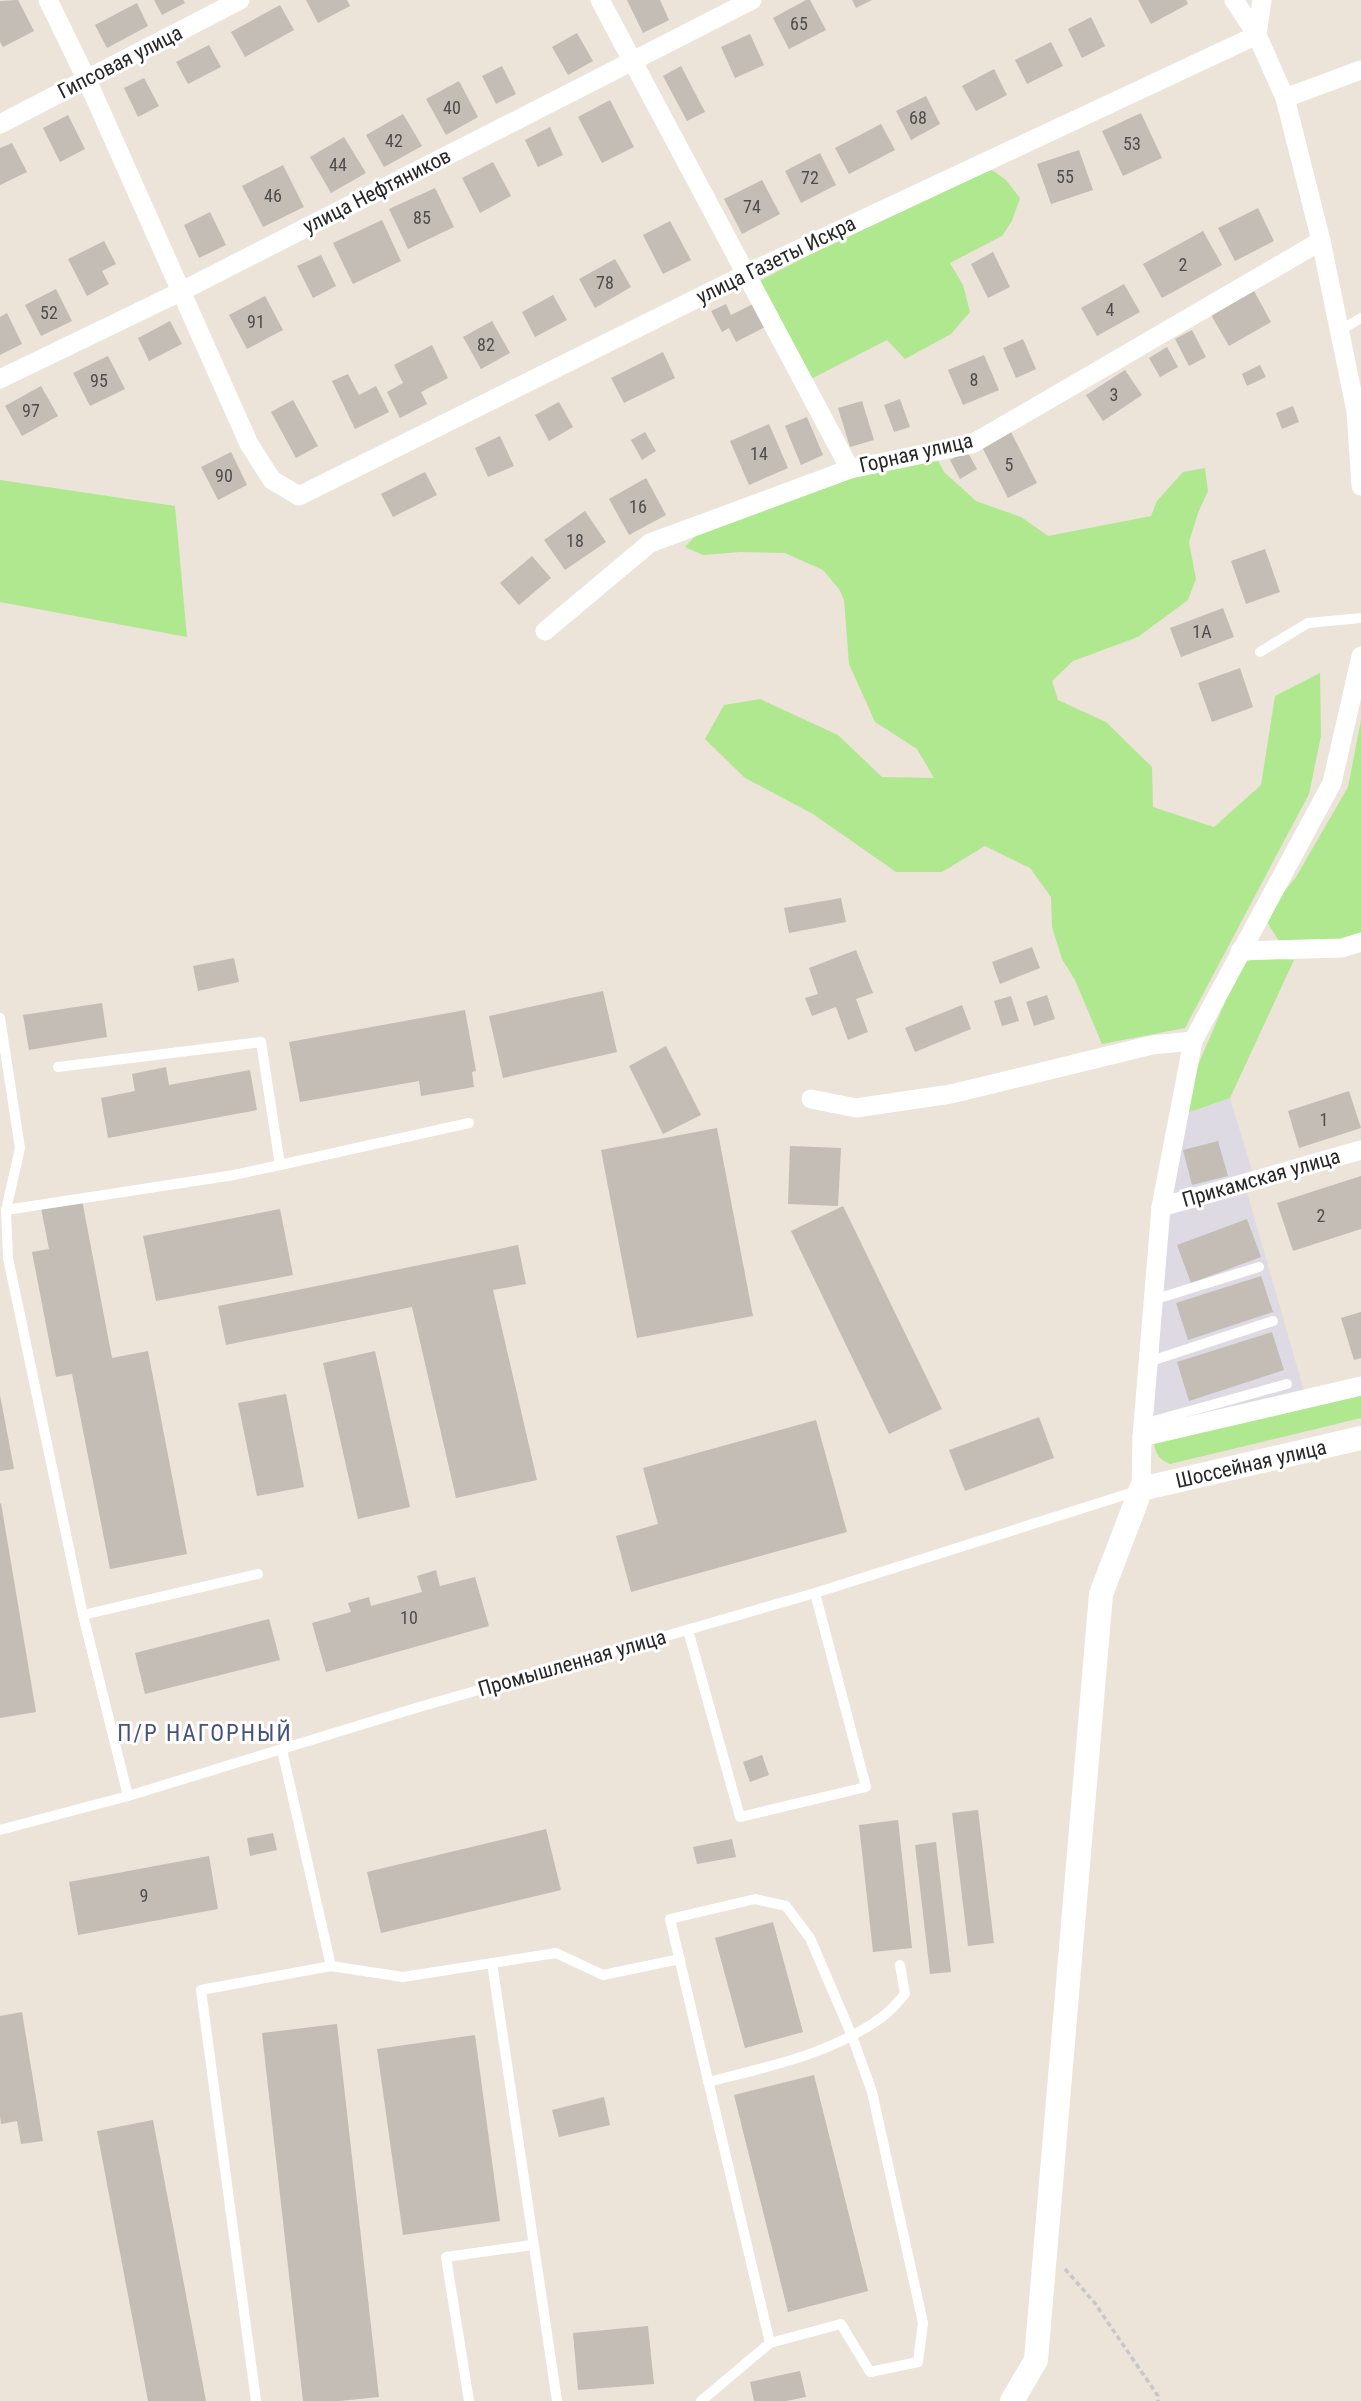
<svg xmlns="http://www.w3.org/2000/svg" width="1361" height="2401" font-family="'Roboto Condensed',sans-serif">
<rect width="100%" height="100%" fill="#ece3d9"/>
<polygon fill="#dddae4" points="1230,1098 1253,1174 1246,1189 1304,1391 1148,1432 1165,1210 1184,1114"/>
<g fill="#b0e890">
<polygon points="992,170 1006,180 1020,198 1012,221 1002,236 950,263 963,285 970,312 951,334 905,359 887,340 811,379 758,282 835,241 970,178"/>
<polygon points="935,455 944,472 976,501 1021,517 1048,536 1151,516 1157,501 1183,472 1205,468 1208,491 1198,513 1189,542 1196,579 1188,600 1138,637 1073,661 1052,681 1058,700 1106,722 1152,767 1153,807 1214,827 1261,785 1275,696 1320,673 1321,736 1309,794 1185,1028 1102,1044 1075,980 1062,959 1052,927 1051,897 1030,868 985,846 942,872 896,872 813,814 745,778 705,739 724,705 760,699 838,735 882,777 934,778 917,749 875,722 849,664 844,600 839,589 823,570 785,553 740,552 703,555 685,547 699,532 824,486"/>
<polygon points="0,480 175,506 187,637 0,602"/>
<polygon points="1361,720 1361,934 1337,942 1284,949 1267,922 1267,913 1296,877 1348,787"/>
<polygon points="1255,957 1294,960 1230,1098 1184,1114 1198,1065 1241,965"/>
<path d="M1361 1388V1418L1170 1464C1159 1459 1155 1454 1154 1442Z"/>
</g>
<g fill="#c3bdb6">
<polygon points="18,0 34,31 3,47 0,42 0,1"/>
<polygon points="154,0 183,0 185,3 162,15"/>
<polygon points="306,0 347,0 350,6 318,23"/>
<polygon points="627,0 660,0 669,20 643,33"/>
<polygon points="806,0 810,0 826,30 789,49 773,18"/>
<polygon points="852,0 872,0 856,8"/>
<polygon points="1138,0 1186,0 1188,4 1151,24"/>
<polygon points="137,3 148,26 107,48 95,25"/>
<polygon points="280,5 294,30 245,57 231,32"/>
<polygon points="1091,17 1105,46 1082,58 1068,29"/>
<polygon points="577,33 593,61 568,75 552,47"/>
<polygon points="750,34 764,65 735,78 721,47"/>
<polygon points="1051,42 1063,66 1027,84 1015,60"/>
<polygon points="209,45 221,67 188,84 176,62"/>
<polygon points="502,66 516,94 496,104 482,76"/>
<polygon points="681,66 705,112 687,121 663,76"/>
<polygon points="994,69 1007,95 976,111 962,86"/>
<polygon points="144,78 159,106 138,117 124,88"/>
<polygon points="459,81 478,117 446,135 426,99"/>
<polygon points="926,96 940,124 911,140 896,111"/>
<polygon points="610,100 634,147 602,163 578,117"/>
<polygon points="1141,113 1162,158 1123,176 1102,131"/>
<polygon points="403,114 422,146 384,167 366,135"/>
<polygon points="68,115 85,149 60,162 43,128"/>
<polygon points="881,124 895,150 849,174 835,148"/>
<polygon points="550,127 563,155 538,167 525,140"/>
<polygon points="344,137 366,173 331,193 310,157"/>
<polygon points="12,143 27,172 0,185 0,148"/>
<polygon points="1079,150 1093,190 1051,204 1037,164"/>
<polygon points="820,153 836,185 801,203 785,171"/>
<polygon points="493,162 511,196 480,213 462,178"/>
<polygon points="283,165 304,207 263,227 242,186"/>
<polygon points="762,180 780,214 742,234 724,199"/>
<polygon points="435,188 454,227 408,249 389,209"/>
<polygon points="1258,208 1274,241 1235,261 1218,228"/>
<polygon points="210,212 226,245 199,258 184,225"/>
<polygon points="382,220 401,261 353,284 333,243"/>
<polygon points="670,221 691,260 663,274 643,235"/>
<polygon points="1203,231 1222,265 1162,298 1143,264"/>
<polygon points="104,241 116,264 102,271 109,284 87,296 68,259"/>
<polygon points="993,252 1010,287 988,298 971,264"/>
<polygon points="321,255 336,286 313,298 297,266"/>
<polygon points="615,259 631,287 595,308 579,279"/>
<polygon points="1124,284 1140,312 1097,336 1081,308"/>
<polygon points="56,289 72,321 41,336 25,305"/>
<polygon points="1254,291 1271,322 1229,346 1211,315"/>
<polygon points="553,295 567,320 535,337 522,312"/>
<polygon points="265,296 283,330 247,349 229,315"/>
<polygon points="726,304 731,315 753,304 765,327 736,342 729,328 722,332 711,311"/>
<polygon points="7,313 22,344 0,355 0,317"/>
<polygon points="170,321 182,344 149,361 138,338"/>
<polygon points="492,321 510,353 481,369 463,337"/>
<polygon points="1192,330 1206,357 1189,366 1175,339"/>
<polygon points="1023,339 1036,369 1016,378 1003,348"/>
<polygon points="432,345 448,378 421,392 427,404 400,418 387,392 403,383 394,365"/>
<polygon points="1167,347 1178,367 1160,377 1149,358"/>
<polygon points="663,352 675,378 624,403 611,378"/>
<polygon points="984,355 999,390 963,405 948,370"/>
<polygon points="108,356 125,389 90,406 73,373"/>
<polygon points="1260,365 1266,377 1247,386 1242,374"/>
<polygon points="1125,370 1142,395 1103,421 1086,395"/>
<polygon points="348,374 359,395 376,386 389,412 355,429 332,381"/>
<polygon points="41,386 58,416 22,436 5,406"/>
<polygon points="900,399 910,427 894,432 884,405"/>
<polygon points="293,400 318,446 296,458 271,412"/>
<polygon points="862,401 874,440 850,447 838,408"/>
<polygon points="559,402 573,427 549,441 535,415"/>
<polygon points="1293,406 1299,422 1282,429 1276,413"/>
<polygon points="807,417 823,455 801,465 785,426"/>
<polygon points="769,424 788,468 749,485 730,441"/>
<polygon points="645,432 656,451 642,460 631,440"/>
<polygon points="1011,432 1037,483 1008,498 982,447"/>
<polygon points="500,436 514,466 488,477 475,448"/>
<polygon points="967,451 977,469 960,479 950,460"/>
<polygon points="231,452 247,485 218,500 201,467"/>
<polygon points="425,472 437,495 393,517 381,494"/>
<polygon points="646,478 666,515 629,535 609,499"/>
<polygon points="585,511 606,542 565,570 544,540"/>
<polygon points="1265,549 1280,592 1246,604 1231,561"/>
<polygon points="532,556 551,578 519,605 500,583"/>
<polygon points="1223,608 1234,637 1181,657 1170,628"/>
<polygon points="1240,668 1253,707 1212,722 1198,683"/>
<polygon points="841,898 846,922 789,933 784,908"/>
<polygon points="1032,947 1040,968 1000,984 992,962"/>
<polygon points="856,950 873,993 856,999 868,1032 848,1040 836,1007 812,1016 805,998 818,994 809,968"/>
<polygon points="234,958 239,982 198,991 193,966"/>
<polygon points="603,991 617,1052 503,1078 489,1016"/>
<polygon points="1047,995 1055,1019 1034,1026 1026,1002"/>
<polygon points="1011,996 1019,1021 1002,1026 994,1001"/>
<polygon points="102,1003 107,1037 29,1050 23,1015"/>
<polygon points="962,1005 971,1029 915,1052 905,1028"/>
<polygon points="465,1010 476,1071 472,1072 474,1087 421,1096 419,1081 300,1102 289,1042"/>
<polygon points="666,1046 701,1115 663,1134 629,1066"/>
<polygon points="166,1067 169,1085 250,1070 257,1110 108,1138 101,1098 135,1091 132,1074"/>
<polygon points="1349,1091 1361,1128 1299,1148 1288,1111"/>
<polygon points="717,1128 753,1316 637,1338 601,1150"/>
<polygon points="1218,1141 1228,1176 1192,1185 1183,1150"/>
<polygon points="790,1146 841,1148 838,1206 788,1204"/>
<polygon points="1361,1176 1361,1229 1293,1251 1277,1203"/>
<polygon points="82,1200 112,1358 148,1351 187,1554 110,1569 72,1374 56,1377 32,1252 49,1249 41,1208"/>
<polygon points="843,1206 942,1409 889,1434 791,1231"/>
<polygon points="280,1209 293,1275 156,1301 143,1236"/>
<polygon points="1247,1219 1261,1257 1191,1283 1177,1245"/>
<polygon points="518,1245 526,1284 493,1290 537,1480 456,1498 412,1307 226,1345 218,1306"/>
<polygon points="1261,1276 1273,1312 1188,1340 1176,1303"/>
<polygon points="1361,1312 1361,1358 1354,1360 1341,1318"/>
<polygon points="1272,1332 1284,1370 1189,1401 1177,1362"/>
<polygon points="375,1351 410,1507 358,1519 323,1363"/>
<polygon points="286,1394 304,1487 257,1496 238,1403"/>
<polygon points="0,1395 14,1469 0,1471"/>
<polygon points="1039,1417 1054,1458 965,1491 949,1450"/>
<polygon points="816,1420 847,1532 631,1592 616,1536 658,1524 643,1468"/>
<polygon points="1,1503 36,1712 0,1718 0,1504"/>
<polygon points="436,1570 440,1586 475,1577 489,1626 326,1672 312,1623 351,1612 348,1603 369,1597 371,1606 422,1592 417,1576"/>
<polygon points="269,1619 280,1660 145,1694 135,1653"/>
<polygon points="762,1755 769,1775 750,1782 743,1762"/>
<polygon points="978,1810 994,1943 968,1946 952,1813"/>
<polygon points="898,1820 912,1948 873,1952 859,1825"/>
<polygon points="546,1829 561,1890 381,1933 367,1872"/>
<polygon points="273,1833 277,1850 250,1856 247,1838"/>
<polygon points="732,1839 736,1857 697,1864 693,1847"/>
<polygon points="936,1842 951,1972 930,1974 915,1845"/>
<polygon points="209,1856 218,1909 78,1935 69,1882"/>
<polygon points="773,1922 803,2032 745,2048 715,1938"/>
<polygon points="22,2012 43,2141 21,2144 17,2121 1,2124 0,2116 0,2016"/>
<polygon points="337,2024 379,2397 339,2401 303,2401 262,2033"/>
<polygon points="475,2035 500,2221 403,2235 377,2049"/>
<polygon points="814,2075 868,2291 788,2312 734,2095"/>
<polygon points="604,2097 610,2125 559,2137 552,2110"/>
<polygon points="153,2120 206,2401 148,2401 97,2131"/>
<polygon points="648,2326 654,2384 578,2390 573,2333"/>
<polygon points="800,2371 806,2397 786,2401 754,2401 750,2382"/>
</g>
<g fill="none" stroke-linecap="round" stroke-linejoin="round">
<polyline stroke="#c7c7c7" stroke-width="3.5" stroke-dasharray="5 3.5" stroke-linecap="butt" points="1065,2269 1094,2302 1158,2396 1158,2401"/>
<g stroke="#fff" stroke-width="10">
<polyline points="1339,331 1361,318"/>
<polyline points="1260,652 1308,623 1361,618"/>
<polyline points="0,1018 20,1148 6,1210"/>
<polyline points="58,1067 261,1042 280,1165 234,1175 6,1210 8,1258 83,1615 128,1796"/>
<polyline points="280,1165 469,1123"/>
<polyline points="1153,1300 1259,1267"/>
<polyline points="1148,1362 1273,1321"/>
<polyline points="1143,1424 1287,1384"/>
<polyline points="83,1615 258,1574"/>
<polyline points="688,1630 740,1817 866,1787 815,1593"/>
<polyline points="0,1830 128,1796 416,1708 815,1593 1137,1491"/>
<polyline points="492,1963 557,2401"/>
<polyline points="331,1966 403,1977 556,1953 603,1975 680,1959"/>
<path d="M708 2082C767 2067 832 2054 882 2017 891 2011 898 2002 905 1994L900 1965"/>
<polyline points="256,2401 201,1990 331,1966 282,1750"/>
<polyline points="469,2401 446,2257 532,2245"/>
<polyline points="701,2401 770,2343 841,2324 870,2372 918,2362 923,2323 872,2092 852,2036 810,1938 786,1906 755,1899 670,1919 770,2343"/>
</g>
<g stroke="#fff" stroke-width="19">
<polyline points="48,0 87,80 249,444 272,480 299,496 746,274 1257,35"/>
<polyline points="600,0 850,469"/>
<polyline points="1234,0 1257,35 1285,98 1321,241 1356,411 1361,486"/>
<polyline points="1257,35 1262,0"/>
<polyline points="1285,98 1361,70"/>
<polyline points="0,124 240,0"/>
<polyline points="0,379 180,292 752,0"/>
<polyline points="545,631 650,543 850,469 972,444 1321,241"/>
<polyline points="1240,951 1342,948 1361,942"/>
<polyline points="811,1099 856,1108 951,1094 1152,1045 1193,1041"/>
<polyline points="1161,1207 1361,1150"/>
<polyline points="1142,1437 1361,1386"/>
<polyline points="1141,1489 1142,1437 1161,1207 1193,1041 1332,783 1361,656"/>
</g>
<polyline stroke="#fff" stroke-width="24" points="1012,2401 1036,2360 1101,1594 1141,1489 1361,1438"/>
</g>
<g text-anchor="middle" stroke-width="6" stroke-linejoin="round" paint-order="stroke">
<g font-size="18" fill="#4f4d4c">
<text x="799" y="30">65</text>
<text x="452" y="114">40</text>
<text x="918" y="124">68</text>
<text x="394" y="147">42</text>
<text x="1132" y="150">53</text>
<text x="338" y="171">44</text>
<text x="1065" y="183">55</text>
<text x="810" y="184">72</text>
<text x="273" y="202">46</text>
<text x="752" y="213">74</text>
<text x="422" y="224">85</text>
<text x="1183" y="271">2</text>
<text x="605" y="289">78</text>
<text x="1110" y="316">4</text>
<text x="49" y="319">52</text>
<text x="256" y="328">91</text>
<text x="486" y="351">82</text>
<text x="974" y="386">8</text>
<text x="99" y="387">95</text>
<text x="1114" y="401">3</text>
<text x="31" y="417">97</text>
<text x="759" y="460">14</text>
<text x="1009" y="471">5</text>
<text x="224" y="482">90</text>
<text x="638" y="513">16</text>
<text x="575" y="547">18</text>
<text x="1202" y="638">1А</text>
<text x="1324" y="1126">1</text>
<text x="1321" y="1222">2</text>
<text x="409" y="1624">10</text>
<text x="144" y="1902">9</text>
</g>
<g font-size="21" fill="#282828" stroke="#fff">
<text transform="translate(120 62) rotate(-27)" y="7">Гипсовая улица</text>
<text transform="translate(377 191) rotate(-27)" y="7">улица Нефтяников</text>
<text transform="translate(776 260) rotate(-26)" y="7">улица Газеты Искра</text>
<text transform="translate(916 453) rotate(-13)" y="7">Горная улица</text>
<text transform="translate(1261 1178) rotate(-16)" y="7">Прикамская улица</text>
<text transform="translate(1251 1464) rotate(-13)" y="7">Шоссейная улица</text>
<text transform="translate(572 1663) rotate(-16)" y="7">Промышленная улица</text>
</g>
<g font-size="23" letter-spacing="2" fill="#46517c" stroke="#fff">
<text x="205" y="1741">П/Р НАГОРНЫЙ</text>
</g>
</g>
</svg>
